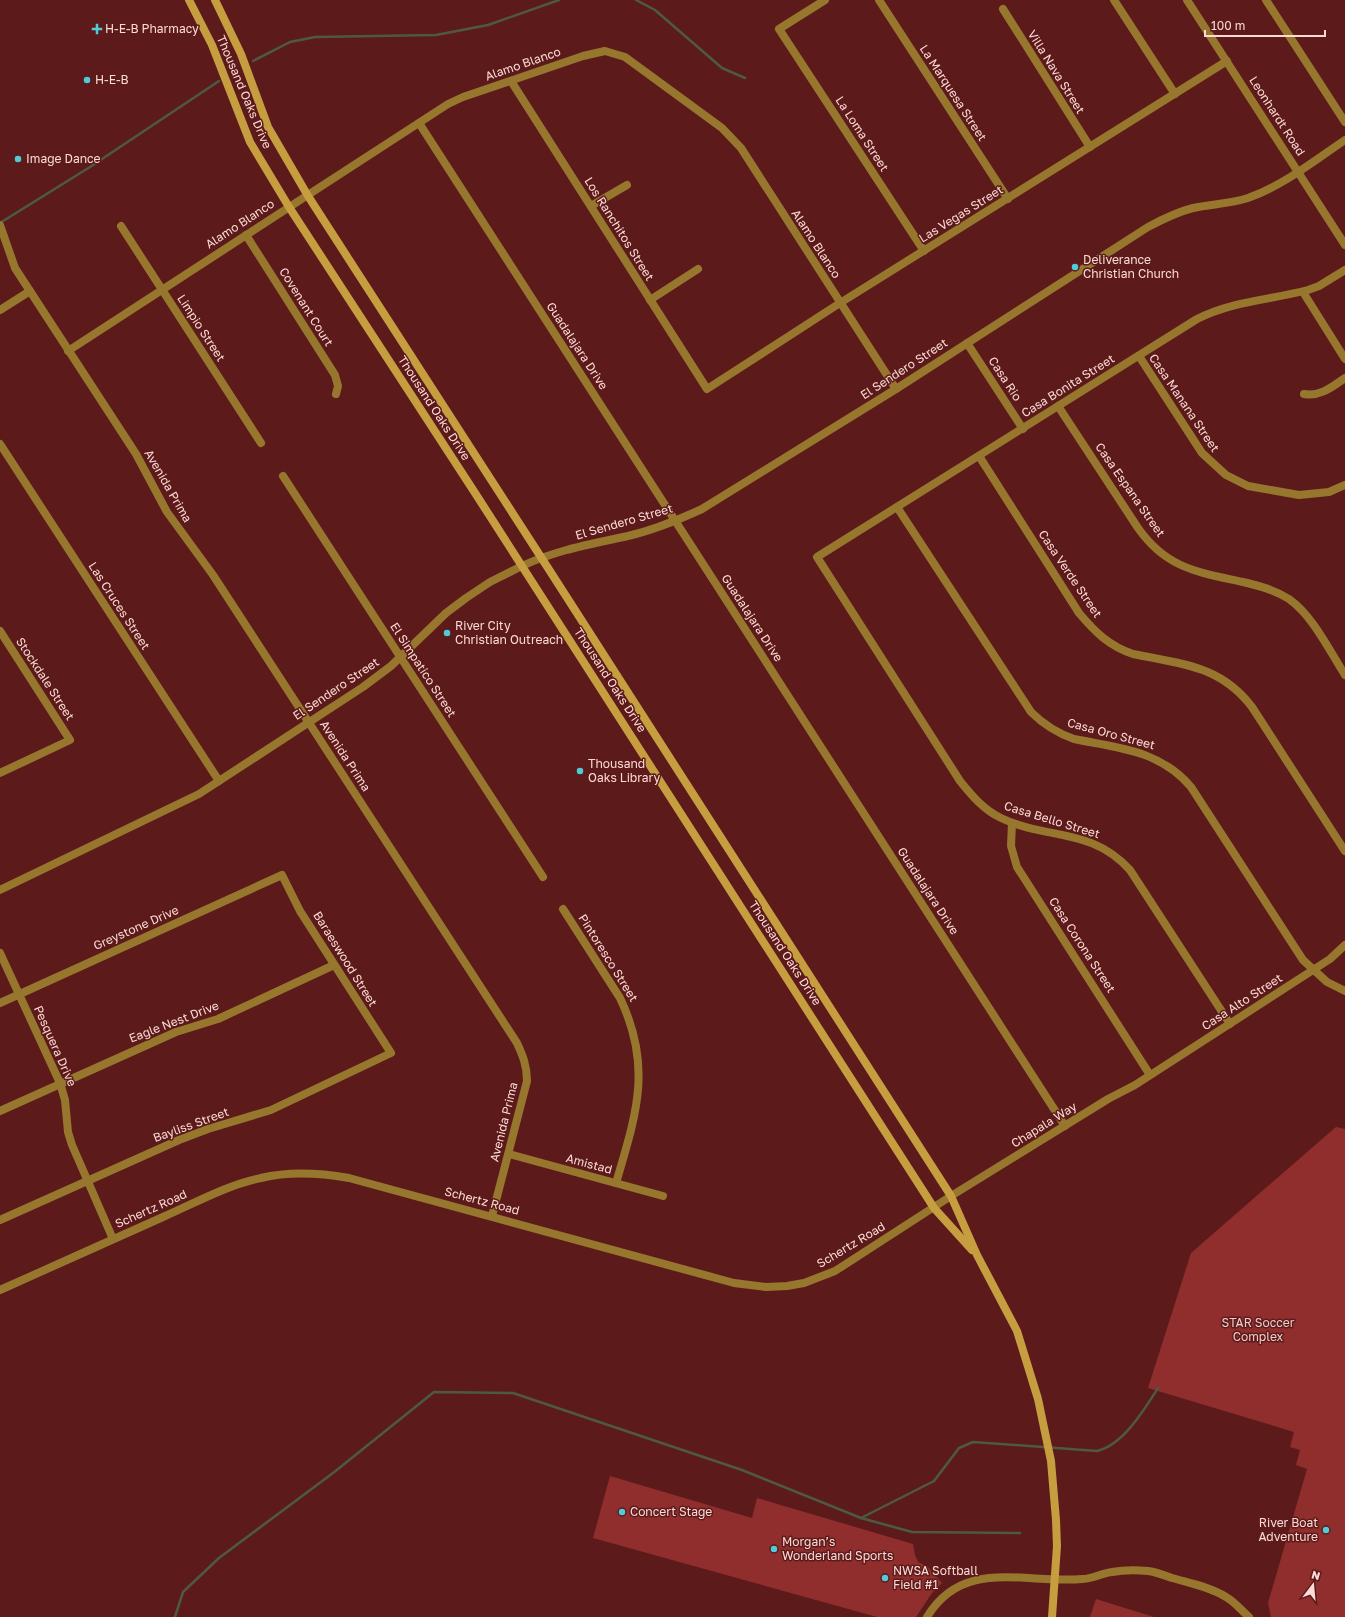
<svg xmlns="http://www.w3.org/2000/svg" width="1345" height="1617" font-family="'Golos Text',sans-serif">
<rect width="100%" height="100%" fill="#5c1b1a"/>
<g fill="#902e2d">
<polygon points="1336,1127 1345,1129 1345,1617 1271,1617 1268,1603 1307,1469 1296,1465 1300,1450 1290,1447 1294,1432 1148,1388 1191,1253"/>
<polygon points="610,1476 752,1518 757,1498 913,1544 915,1555 918,1562 927,1566 942,1583 932,1593 916,1617 877,1617 593,1538"/>
<polygon points="1096,1599 1154,1617 1090,1617"/>
</g>
<g fill="none" stroke-linecap="round" stroke-linejoin="round">
<g stroke="#4d5944" stroke-width="2.5">
<polyline points="636,0 655,10 722,68 745,78"/>
<polyline points="253,61 290,42 315,37 436,35 488,25 559,0"/>
<polyline points="0,223 90,167 219,81"/>
<path d="M861 1518 934 1481 959 1448 973 1442 1097 1451C1123 1445 1144 1410 1158 1388"/>
<polyline points="175,1617 183,1592 219,1558 333,1473 434,1392 513,1393 742,1470 861,1518 912,1532 1020,1533"/>
</g>
<g stroke="#97772d" stroke-width="8">
<polyline points="825,0 779,29 924,251"/>
<polyline points="879,0 1008,199"/>
<polyline points="1114,0 1175,94"/>
<polyline points="1266,0 1345,122"/>
<polyline points="1003,9 1090,147"/>
<polyline points="511,81 707,389 840,303 1227,61"/>
<polyline points="419,123 1065,1126"/>
<polyline points="591,206 627,185"/>
<path d="M0 225 15 268 136 454 167 512 213 575 517 1043C523 1056 527 1066 527 1081L492 1216"/>
<polyline points="121,226 261,443"/>
<polyline points="246,235 335,375 338,386 336,394"/>
<polyline points="1303,292 1345,359"/>
<polyline points="650,300 698,269"/>
<polyline points="0,310 30,291"/>
<polyline points="967,343 1023,429"/>
<polyline points="68,351 448,104 463,97 583,56 605,51 625,57 722,128 741,148 896,389"/>
<polyline points="1139,356 1202,453 1226,475 1248,486 1299,495 1329,492 1345,485"/>
<path d="M1304 394C1320 397 1332 387 1345 378"/>
<path d="M1058 406 1138 528C1167 569 1198 572 1243 582 1260 586 1275 590 1289 599 1313 616 1329 650 1345 675"/>
<polyline points="0,444 219,781"/>
<path d="M979 456 1079 613C1095 632 1109 646 1133 654 1181 664 1220 665 1252 707L1345 851"/>
<polyline points="283,476 543,877"/>
<path d="M897 507 1031 712C1043 724 1057 733 1074 739 1118 748 1160 750 1191 787L1303 960 1327 982 1345 991"/>
<polyline points="0,631 70,740 0,773"/>
<polyline points="1012,823 1011,846 1017,867 1150,1075"/>
<polyline points="0,890 199,794 363,687 391,666 446,613 466,598 490,582 522,566"/>
<path d="M563 909 620 998C653 1067 636 1115 616 1183"/>
<polyline points="0,953 60,1083 65,1100 68,1132 72,1145 113,1239"/>
<polyline points="0,1003 282,875 300,911 391,1053 271,1110 208,1129 179,1140 0,1220"/>
<path d="M1230 1024 1130 870C1091 827 1047 840 1001 818 984 810 972 796 960 781L817 557 1197 319C1232 301 1270 300 1308 290L1319 286 1345 270"/>
<polyline points="0,1111 176,1032 218,1019 334,965"/>
<polyline points="509,1154 663,1196"/>
</g>
<g stroke="#97772d" stroke-width="8">
<polyline points="1187,0 1345,245"/>
<path d="M522 566C556 550 592 544 628 536 653 530 678 520 702 509L896 389 1148 227C1163 219 1177 212 1193 208 1211 204 1230 204 1248 198 1284 185 1314 161 1345 140"/>
<path d="M0 1290C54 1266 109 1241 163 1217 195 1203 227 1185 261 1178 290 1171 320 1173 349 1178L734 1283 766 1287 787 1286 804 1283 835 1271 951 1196 1108 1099 1135 1085 1330 959 1345 945"/>
<path d="M927 1617C963 1557 1026 1584 1082 1579 1092 1579 1102 1573 1112 1572 1123 1570 1137 1570 1148 1571 1156 1572 1164 1575 1172 1578 1189 1583 1210 1587 1226 1597 1235 1602 1241 1610 1249 1617"/>
</g>
<g stroke="#c69e40" stroke-width="8">
<polyline points="189,0 212,45 250,142 289,207 477,496 927,1197 934,1208 972,1250"/>
<polyline points="215,0 241,54 268,127 308,196 548,568 951,1196 977,1255 1017,1331 1038,1399 1051,1461 1056,1520 1057,1546 1052,1617"/>
</g>
</g>
<g fill="#52cbd8" stroke="#5c1b1a" stroke-width="1.5">
<path d="M95 23h4v4h4v4h-4v4h-4v-4h-4v-4h4z"/>
<circle cx="87" cy="80" r="4"/>
<circle cx="18" cy="159" r="4"/>
<circle cx="1075" cy="267" r="4"/>
<circle cx="447" cy="633" r="4"/>
<circle cx="580" cy="771" r="4"/>
<circle cx="622" cy="1512" r="4"/>
<circle cx="1326" cy="1530" r="4"/>
<circle cx="774" cy="1549" r="4"/>
<circle cx="885" cy="1578" r="4"/>
</g>
<g text-anchor="middle" stroke-width="3" stroke-linejoin="round" paint-order="stroke">
<g font-size="12" fill="#fcdad6" stroke="#5c1b1a" text-anchor="start">
<text x="105" y="33">H-E-B Pharmacy</text>
<text x="95" y="84">H-E-B</text>
<text x="26" y="163">Image Dance</text>
<text x="1083" y="264">Deliverance<tspan x="1083" dy="14">Christian Church</tspan></text>
<text x="455" y="630">River City<tspan x="455" dy="14">Christian Outreach</tspan></text>
<text x="588" y="768">Thousand<tspan x="588" dy="14">Oaks Library</tspan></text>
<text x="630" y="1516">Concert Stage</text>
<text x="1318" y="1527" text-anchor="end">River Boat<tspan x="1318" dy="14">Adventure</tspan></text>
<text x="782" y="1546">Morgan’s<tspan x="782" dy="14">Wonderland Sports</tspan></text>
<text x="893" y="1575">NWSA Softball<tspan x="893" dy="14">Field #1</tspan></text>
</g>
<g font-size="12" fill="#fcdad6" stroke="#5c1b1a">
<text transform="translate(523 64) rotate(-19)" y="4">Alamo Blanco</text>
<text transform="translate(1056 72) rotate(58)" y="4">Villa Nava Street</text>
<text transform="translate(244 92) rotate(67)" y="4">Thousand Oaks Drive</text>
<text transform="translate(953 93) rotate(57)" y="4">La Marquesa Street</text>
<text transform="translate(1277 116) rotate(57)" y="4">Leonhardt Road</text>
<text transform="translate(862 134) rotate(57)" y="4">La Loma Street</text>
<text transform="translate(961 214) rotate(-32)" y="4">Las Vegas Street</text>
<text transform="translate(240 224) rotate(-33)" y="4">Alamo Blanco</text>
<text transform="translate(619 229) rotate(58)" y="4">Los Ranchitos Street</text>
<text transform="translate(816 244) rotate(57)" y="4">Alamo Blanco</text>
<text transform="translate(306 307) rotate(58)" y="4">Covenant Court</text>
<text transform="translate(201 328) rotate(57)" y="4">Limpio Street</text>
<text transform="translate(577 346) rotate(57)" y="4">Guadalajara Drive</text>
<text transform="translate(904 369) rotate(-33)" y="4">El Sendero Street</text>
<text transform="translate(1005 379) rotate(57)" y="4">Casa Rio</text>
<text transform="translate(1068 386) rotate(-32)" y="4">Casa Bonita Street</text>
<text transform="translate(1184 403) rotate(56)" y="4">Casa Manana Street</text>
<text transform="translate(434 408) rotate(57)" y="4">Thousand Oaks Drive</text>
<text transform="translate(168 486) rotate(60)" y="4">Avenida Prima</text>
<text transform="translate(1130 490) rotate(55)" y="4">Casa Espana Street</text>
<text transform="translate(624 522) rotate(-16)" y="4">El Sendero Street</text>
<text transform="translate(1070 574) rotate(56)" y="4">Casa Verde Street</text>
<text transform="translate(119 606) rotate(57)" y="4">Las Cruces Street</text>
<text transform="translate(752 618) rotate(57)" y="4">Guadalajara Drive</text>
<text transform="translate(423 670) rotate(57)" y="4">El Simpatico Street</text>
<text transform="translate(45 679) rotate(57)" y="4">Stockdale Street</text>
<text transform="translate(610 680) rotate(57)" y="4">Thousand Oaks Drive</text>
<text transform="translate(336 689) rotate(-34)" y="4">El Sendero Street</text>
<text transform="translate(1111 734) rotate(15)" y="4">Casa Oro Street</text>
<text transform="translate(345 756) rotate(57)" y="4">Avenida Prima</text>
<text transform="translate(1052 820) rotate(17)" y="4">Casa Bello Street</text>
<text transform="translate(928 891) rotate(57)" y="4">Guadalajara Drive</text>
<text transform="translate(136 928) rotate(-24)" y="4">Greystone Drive</text>
<text transform="translate(1082 945) rotate(57)" y="4">Casa Corona Street</text>
<text transform="translate(785 953) rotate(57)" y="4">Thousand Oaks Drive</text>
<text transform="translate(608 958) rotate(58)" y="4">Pintoresco Street</text>
<text transform="translate(345 959) rotate(58)" y="4">Baraeswood Street</text>
<text transform="translate(1242 1002) rotate(-33)" y="4">Casa Alto Street</text>
<text transform="translate(174 1022) rotate(-21)" y="4">Eagle Nest Drive</text>
<text transform="translate(55 1046) rotate(66)" y="4">Pesquera Drive</text>
<text transform="translate(504 1122) rotate(-76)" y="4">Avenida Prima</text>
<text transform="translate(191 1125) rotate(-20)" y="4">Bayliss Street</text>
<text transform="translate(1044 1125) rotate(-32)" y="4">Chapala Way</text>
<text transform="translate(589 1164) rotate(15)" y="4">Amistad</text>
<text transform="translate(482 1201) rotate(15)" y="4">Schertz Road</text>
<text transform="translate(151 1209) rotate(-24)" y="4">Schertz Road</text>
<text transform="translate(851 1245) rotate(-31)" y="4">Schertz Road</text>
</g>
<g font-size="12" fill="#efcdca" stroke="#5c1b1a">
<text x="1258" y="1327">STAR Soccer<tspan x="1258" dy="14">Complex</tspan></text>
</g>
</g>
<g transform="translate(1313 1585) rotate(16)" stroke="#5c1b1a" stroke-width="3" paint-order="stroke">
<path d="M0-3L7 15L0 10L-7 15Z" fill="#fcdad6"/>
<text y="-6" font-size="11" font-weight="bold" text-anchor="middle" fill="#fcdad6">N</text>
</g>
<path d="M1205 30v6h120v-6" fill="none" stroke="#fcdad6" stroke-width="2"/>
<text x="1211" y="30" font-size="12" fill="#fcdad6" stroke="#5c1b1a" stroke-width="3" paint-order="stroke">100 m</text>
</svg>
